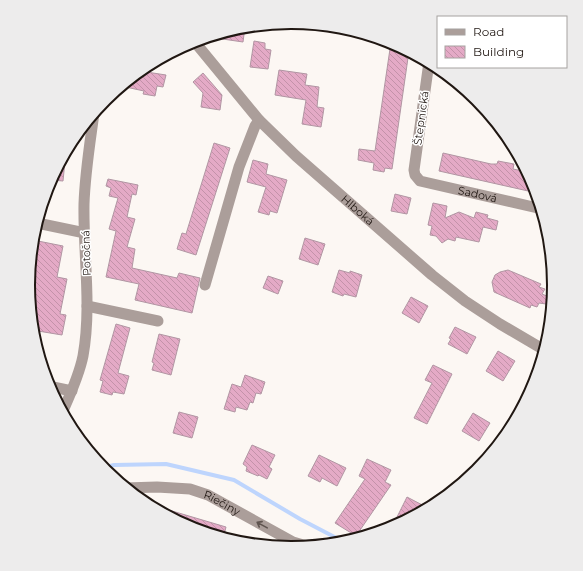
<svg xmlns="http://www.w3.org/2000/svg" width="583" height="571" font-family="Montserrat,sans-serif">
<defs>
<pattern id="building-back-hatch" width="6" height="6" patternUnits="userSpaceOnUse"><rect width="6" height="6" fill="#e4aac6"/><path d="M-1 5l2 2M0 0l6 6M5-1l2 2" fill="none" stroke="#c392a9"/></pattern>
</defs>
<rect width="100%" height="100%" fill="#fcf7f3"/>
<g fill="none" stroke-linecap="round" stroke-linejoin="round">
<polyline stroke="#bed5fd" stroke-width="4" points="102,468 114,465 166,464 234,480 300,519 346,543"/>
</g>
<g fill="url(#building-back-hatch)" stroke="#b196a3">
<polygon points="240,27 245,27 243,42 209,37"/>
<polygon points="254,41 265,43 265,49 271,50 268,69 250,67"/>
<polygon points="391,42 409,51 392,169 385,168 384,172 373,170 374,163 358,160 359,149 375,151"/>
<polygon points="279,70 307,74 305,85 319,87 317,107 324,108 321,127 302,124 306,100 275,95"/>
<polygon points="140,71 166,75 163,87 157,86 155,96 143,94 144,91 121,86"/>
<polygon points="203,73 222,95 220,110 201,107 203,93 193,82"/>
<polygon points="214,143 230,148 196,255 177,249 182,233 186,234"/>
<polygon points="66,151 63,181 51,180 54,173"/>
<polygon points="443,153 491,164 497,164 498,161 514,164 513,169 528,172 535,185 537,193 439,171"/>
<polygon points="253,160 268,164 266,174 287,180 277,213 270,211 269,215 258,212 266,187 247,182"/>
<polygon points="108,179 138,185 136,195 132,194 127,217 135,219 127,247 135,249 132,268 177,278 179,273 200,278 192,313 135,300 139,284 106,277 116,231 109,229 118,198 109,196 111,188 106,186"/>
<polygon points="395,194 411,198 407,214 391,211"/>
<polygon points="433,203 447,206 445,218 459,212 474,218 476,212 488,215 487,218 498,221 496,230 483,227 479,242 456,237 455,241 448,239 442,243 436,236 430,235 432,226 428,225"/>
<polygon points="305,238 325,244 318,265 299,259"/>
<polygon points="33,240 63,246 57,277 67,279 60,314 66,315 62,335 32,330 28,285"/>
<polygon points="339,270 350,273 350,271 362,275 356,297 344,294 343,296 332,292"/>
<polygon points="508,270 541,284 539,287 545,289 542,294 554,299 553,305 539,303 537,307 531,305 530,308 494,292 492,282 495,275 500,272"/>
<polygon points="268,276 283,281 278,294 263,288"/>
<polygon points="411,297 428,306 419,323 402,313"/>
<polygon points="116,324 130,328 118,373 129,376 124,394 113,392 112,395 100,392 103,381 100,380"/>
<polygon points="455,327 476,337 467,354 448,344 451,339 449,338"/>
<polygon points="159,334 180,339 171,375 152,370 154,363 152,362"/>
<polygon points="498,351 515,361 503,381 486,371"/>
<polygon points="433,365 452,374 427,424 414,418 432,383 425,380"/>
<polygon points="245,375 265,382 261,394 256,393 253,403 250,402 247,410 236,407 235,412 224,409 232,384 241,387"/>
<polygon points="179,412 198,417 192,438 173,433"/>
<polygon points="473,413 490,423 479,441 462,431"/>
<polygon points="252,445 275,455 269,467 272,469 267,479 259,475 258,476 246,471 247,467 243,464"/>
<polygon points="319,455 346,468 337,486 322,478 320,482 308,476"/>
<polygon points="367,459 391,470 385,482 391,485 356,536 335,523 365,479 359,476"/>
<polygon points="407,497 430,509 391,529"/>
<polygon points="162,508 226,527 223,539 190,529 160,513"/>
</g>
<g fill="none" stroke-linecap="round" stroke-linejoin="round">
<g stroke="#ab9e9a" stroke-width="11">
<path id="s1" d="M194 41 259 120 296 156 432 275 465 301 500 324 546 351"/>
<path id="s2" d="M429 62 414 170 415 175 420 181 542 209"/>
<polyline points="37,223 85,233"/>
<polyline points="205,285 239,167 255,126 259,120"/>
<polyline points="87,306 158,321"/>
<polyline points="48,386 72,391"/>
<path d="M62 413C70 395 79 376 83 356 92 306 83 254 84 204 85 173 90 143 94 113"/>
<path id="s3" d="M125 488 157 487 190 489 208 495 293 542 310 547"/>
</g>
</g>
<defs><path id="oneway-shaft" d="M-6 0H5M1.5-3L5.5 0L1.5 3" fill="none" stroke-width="1.6" stroke-linecap="round" stroke-linejoin="round"/></defs>
<use stroke="#5f544f" href="#oneway-shaft" transform="translate(262 525) rotate(-151)"/>
<g text-anchor="middle" stroke-width="3" stroke-linejoin="round" paint-order="stroke">
<g font-size="11" fill="#201712" stroke="#fff">
<text transform="translate(421 118) rotate(-82)" y="4">Štepnická</text>
<text dy="4" stroke="none"><textPath href="#s2" startOffset="181">Sadová</textPath></text>
<text dy="4" stroke="none"><textPath href="#s1" startOffset="236">Hlboká</textPath></text>
<text transform="translate(86 253) rotate(-92)" y="4">Potočná</text>
<text dy="4" stroke="none"><textPath href="#s3" startOffset="100">Riečiny</textPath></text>
</g>
</g>
<path d="M0 0H583V571H0ZM35 285a256 256 0 1 1 512 0a256 256 0 1 1-512 0Z" fill="#edecec" fill-rule="evenodd"/>
<path fill="none" stroke="#201712" stroke-width="2" d="M35 285a256 256 0 1 1 512 0a256 256 0 1 1-512 0Z"/>
<rect x="437" y="16" width="130" height="52" fill="#ffffff" stroke="#a6a2a0"/>
<rect x="445" y="29" width="20" height="6" fill="#ab9e9a" stroke="#a6a2a0"/>
<text x="473" y="36" font-size="12" fill="#201712">Road</text>
<rect x="445" y="46" width="20" height="12" fill="url(#building-back-hatch)" stroke="#a6a2a0"/>
<text x="473" y="56" font-size="12" fill="#201712">Building</text>
</svg>
